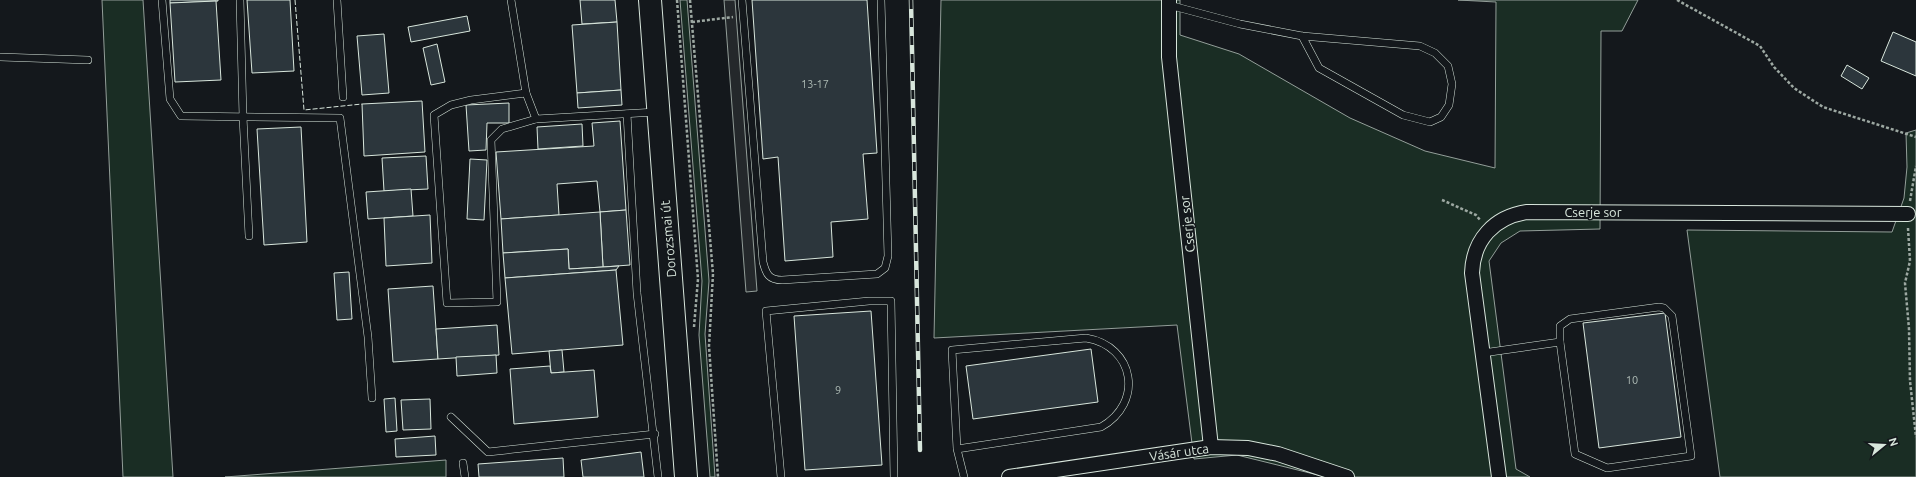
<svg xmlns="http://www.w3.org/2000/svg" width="1916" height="477" font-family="Ubuntu,sans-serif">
<rect width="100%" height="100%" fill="#14181c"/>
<g fill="#1a2d24" stroke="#939e99">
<polygon points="102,0 143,0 173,477 123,477"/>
<polygon points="680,0 687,0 709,281 705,334 715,477 710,477 699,335 702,281"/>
<polygon points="941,0 1180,0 1180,35 1239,54 1350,118 1425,151 1495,168 1496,2 1458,0 1638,0 1622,31 1601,31 1600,229 1520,231 1501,243 1489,261 1516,469 1530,477 1326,477 1237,455 1194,459 1177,325 934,338"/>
<polygon points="1916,130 1916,477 1720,477 1687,230 1892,232 1904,198 1907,167 1906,133"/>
<polygon points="446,460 446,477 225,477"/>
</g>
<polygon fill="#24282b" stroke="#939e99" points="724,0 735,0 757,291 746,292"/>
<g fill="#2c363c" stroke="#d8e6dc">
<polygon points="170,0 218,0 218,1 170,3"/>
<polygon points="247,0 290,0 294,71 252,73"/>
<polygon points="580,0 615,0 617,22 582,24"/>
<polygon points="752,0 867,0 877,153 863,154 868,219 831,222 833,257 785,261 778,157 763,159"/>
<polygon points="216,1 221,80 175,82 170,3"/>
<polygon points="467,16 470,31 411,42 408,27"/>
<polygon points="617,22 621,90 577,93 572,25"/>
<polygon points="1893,32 1916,42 1916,76 1881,61"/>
<polygon points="384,34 389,93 362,95 357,36"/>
<polygon points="437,44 445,82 431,85 423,48"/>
<polygon points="1847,65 1869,78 1862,89 1841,76"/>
<polygon points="621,90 622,105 578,108 577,93"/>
<polygon points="422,101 425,152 364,156 362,104"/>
<polygon points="509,103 509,123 487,123 486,150 469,151 466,105"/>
<polygon points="620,121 626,210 600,212 597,181 557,184 559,215 501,219 496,152 594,146 592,123"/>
<polygon points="582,124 583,146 538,149 537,127"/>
<polygon points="301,127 307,242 264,245 257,129"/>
<polygon points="426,156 428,189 384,191 382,158"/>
<polygon points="470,159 487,160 484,220 467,219"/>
<polygon points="411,189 413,216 368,219 366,192"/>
<polygon points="626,210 630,265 603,267 600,212"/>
<polygon points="600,212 603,267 569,269 568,249 503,253 501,219"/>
<polygon points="430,215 432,263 386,266 384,218"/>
<polygon points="568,249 569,269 619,266 616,270 505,278 503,253"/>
<polygon points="616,270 623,345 512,354 505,278"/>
<polygon points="349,272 352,319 337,320 334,273"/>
<polygon points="433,286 438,359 393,362 388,289"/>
<polygon points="871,311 882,465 805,470 794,316"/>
<polygon points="1665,313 1681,437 1599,448 1583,323"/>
<polygon points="497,325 499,355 438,359 436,329"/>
<polygon points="1091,349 1098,402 973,419 966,366"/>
<polygon points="562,350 564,372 551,373 549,351"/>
<polygon points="496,355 497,373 457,376 456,357"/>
<polygon points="550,366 551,373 594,370 598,417 514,424 510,369"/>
<polygon points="395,398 397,431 386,432 384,399"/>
<polygon points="430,399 431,429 403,430 401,400"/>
<polygon points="435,436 436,455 396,457 395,439"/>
<polygon points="641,452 644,477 583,477 581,460"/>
<polygon points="563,458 564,477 479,477 478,464"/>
</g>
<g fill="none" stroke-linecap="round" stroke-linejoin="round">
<defs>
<g id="lane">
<polyline points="162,0 170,99 181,116 340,118 368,337 372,398"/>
<polyline points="240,0 243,117 249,236"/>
<polyline points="337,0 343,97"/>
<polyline points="511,0 526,93 536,119 656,112"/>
<path d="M742 0 763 262C766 274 769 280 782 280L877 274 885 268 888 256 881 0"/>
<polyline points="1169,5 1240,24 1302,36 1420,46 1435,53 1448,66 1452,84 1449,105 1441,117 1430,122 1403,115 1319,68 1302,36"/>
<polyline points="0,57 88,60"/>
<polyline points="526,93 471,100 451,105 434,115 447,303 497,302 491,140 502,129 536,119"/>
<polyline points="627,114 637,293 658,477"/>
<polygon points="1659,307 1664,308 1672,316 1691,456 1607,468 1575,454 1560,342 1560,326 1570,319"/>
<polyline points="1483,353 1560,342"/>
<polyline points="451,417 488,452 655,434"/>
<path d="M957 449 1101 427C1144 403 1135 346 1086 338L952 350 957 449 964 477"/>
<polyline points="463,463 465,477"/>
<polyline points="781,477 766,311 869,301 891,301 894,477"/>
</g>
<g id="street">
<polyline points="1169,0 1169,57 1211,447"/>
<polyline points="1009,477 1211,447 1248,448 1278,454 1347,477"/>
<path d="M1499 477 1472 273C1473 240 1494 217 1527 212L1908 214"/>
</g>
<polyline id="primary" points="650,0 686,477"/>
</defs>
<use href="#lane" stroke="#d8e6dc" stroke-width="8"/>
<use href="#street" stroke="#d8e6dc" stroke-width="16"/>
<use href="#primary" stroke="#d8e6dc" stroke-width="24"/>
<g stroke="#9da8a2" stroke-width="2.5" stroke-dasharray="3 2" stroke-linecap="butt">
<polyline points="677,0 698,279 694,327"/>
<polyline points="690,0 713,274 709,346 718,477"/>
<polyline points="1677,0 1760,46 1774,67 1794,88 1823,107 1916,137"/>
<polyline points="692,22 733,17"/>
<polyline points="1442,200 1476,215 1480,220"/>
<polyline points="1910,201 1916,166"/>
<polyline points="1908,228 1910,261 1905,283 1909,329 1910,381 1916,437"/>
</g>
<use href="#lane" stroke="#14181c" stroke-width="7"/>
<use href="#street" stroke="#14181c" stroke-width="14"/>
<use href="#primary" stroke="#14181c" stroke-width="22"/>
<defs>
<polyline id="rail" points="911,0 920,450"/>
</defs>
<use href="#rail" stroke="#d8e6dc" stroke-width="4.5"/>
<use href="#rail" stroke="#14181c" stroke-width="3" stroke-dasharray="9" stroke-linecap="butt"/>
<polyline stroke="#d8e6dc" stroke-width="1" stroke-dasharray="5 2" stroke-linecap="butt" points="295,0 304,110 362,104"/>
</g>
<g text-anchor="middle" stroke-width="3" stroke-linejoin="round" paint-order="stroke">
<g font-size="11" fill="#adbab4">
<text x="815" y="88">13-17</text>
<text x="1632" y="384">10</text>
<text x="838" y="394">9</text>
</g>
<g font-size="13" fill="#d8e6dc" stroke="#14181c">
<text x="1593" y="217">Cserje sor</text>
<text transform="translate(1187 224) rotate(-96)" y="5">Cserje sor</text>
<text transform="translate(668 239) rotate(-95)" y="5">Dorozsmai út</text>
<text transform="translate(1179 452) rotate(-8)" y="5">Vásár utca</text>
</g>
</g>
<g transform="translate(1884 445) rotate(72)" stroke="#14181c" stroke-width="3" paint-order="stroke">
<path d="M0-3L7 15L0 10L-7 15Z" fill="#d8e6dc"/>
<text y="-6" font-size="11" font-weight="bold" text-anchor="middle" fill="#d8e6dc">N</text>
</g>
</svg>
